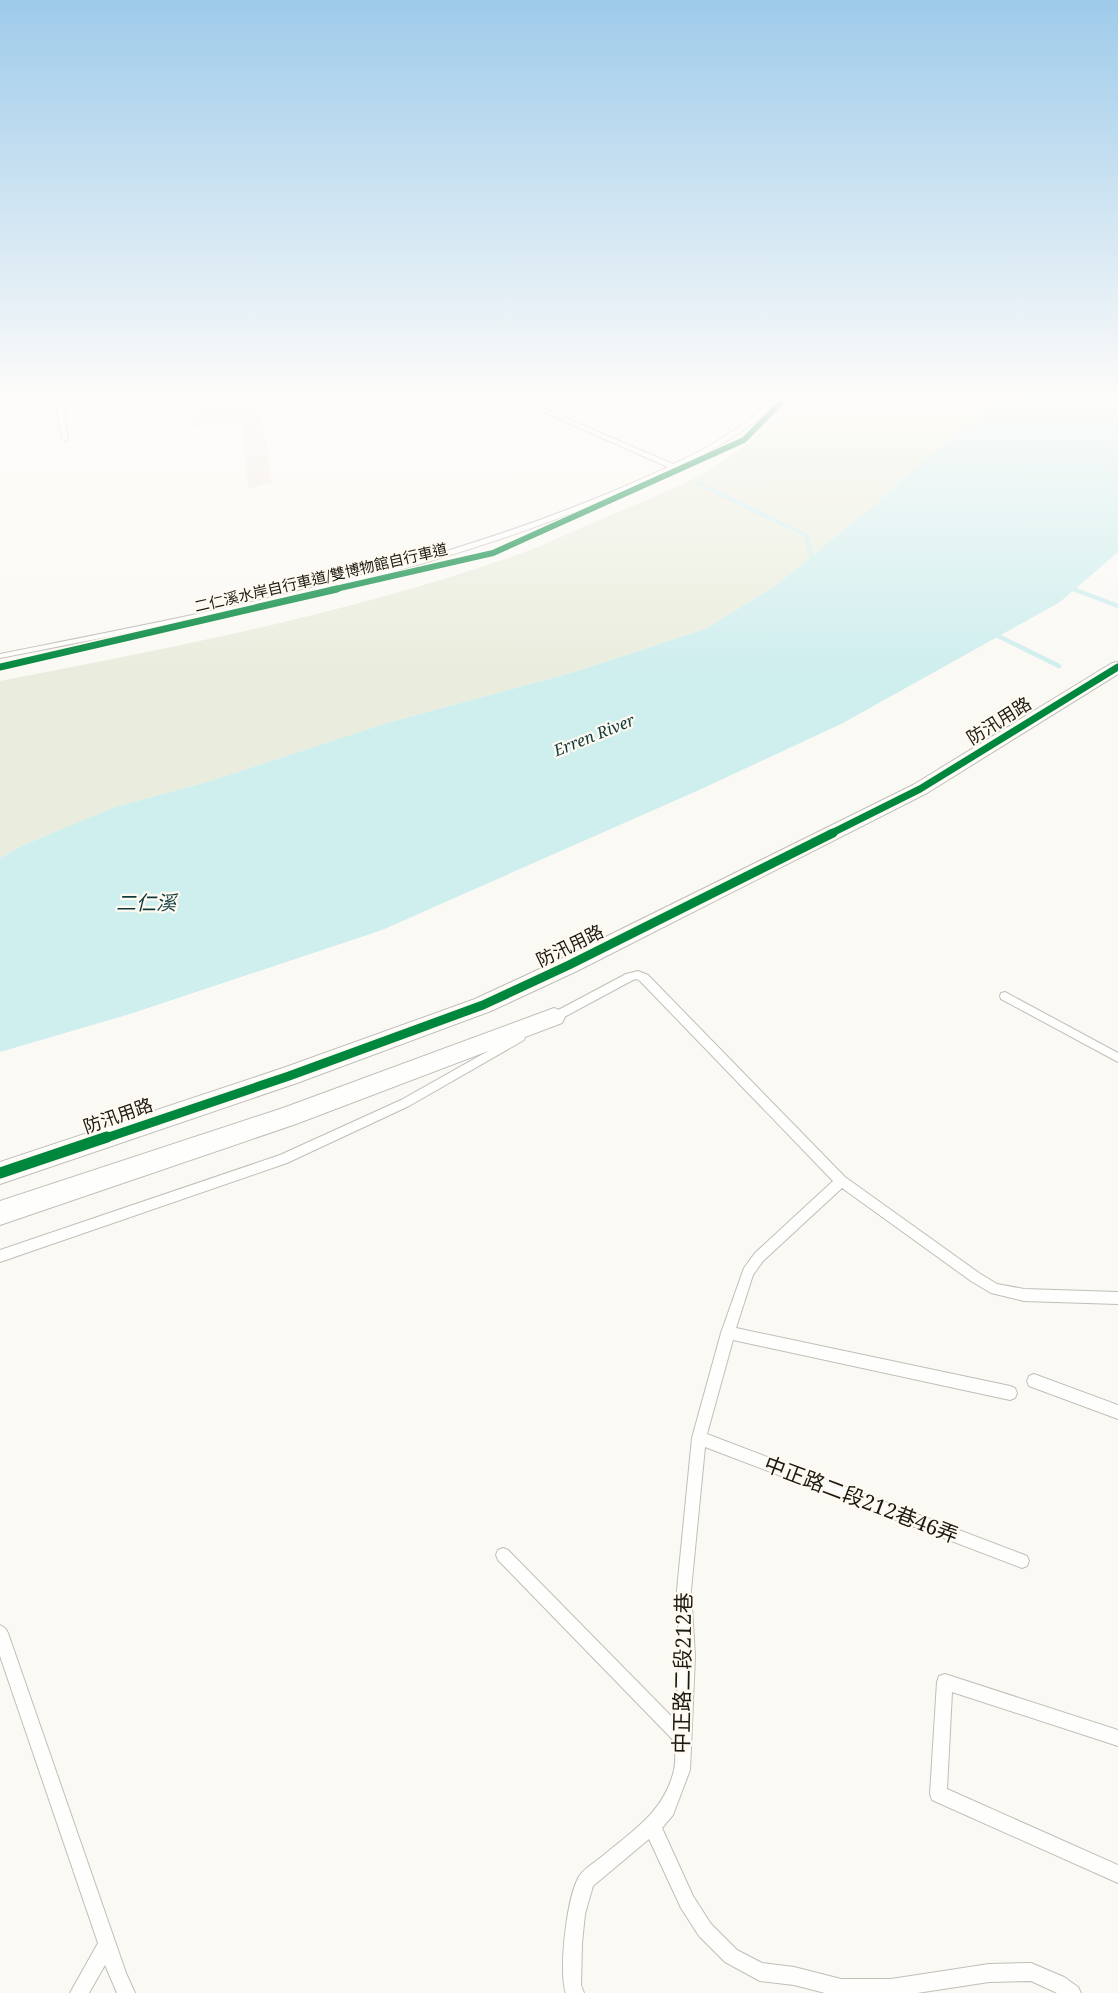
<svg xmlns="http://www.w3.org/2000/svg" width="1118" height="1993" font-family="'Noto Serif','Noto Sans TC',serif">
<rect width="100%" height="100%" fill="#fbf9f4"/>
<polygon fill="#f3e9e7" points="234,395 258,395 272,482 248,489 242,422 192,427 199,396 234,397"/>
<path fill="#eaeddd" d="M804 395H998L988 411 928 456 870 509 775 586 705 629 571 673 387 723 207 782 115 807 26 844 0 858V681C176 647 353 613 522 553 544 545 564 535 585 526 630 506 678 490 720 463 751 443 777 419 804 395Z"/>
<polygon fill="#cfeeee" points="998,395 1118,395 1118,552 1060,602 841,724 699,790 382,930 130,1014 0,1052 0,858 26,844 115,807 207,782 387,723 571,673 705,629 775,586 870,509 928,456 988,411"/>
<g fill="none" stroke-linecap="round" stroke-linejoin="round">
<g stroke="#cfeeee" stroke-width="4">
<polyline points="697,483 806,535 813,563"/>
<polyline points="1068,587 1077,590"/>
</g>
<g stroke="#cfeeee" stroke-width="4.5">
<polyline points="1073,589 1118,606"/>
<polyline points="992,633 1059,666"/>
</g>
<defs>
<g id="service">
<polygon points="7,395 17,395 0,400 0,396"/>
<polygon points="55,395 61,395 68,439 65,441 62,439"/>
<polygon points="346,395 352,395 352,401 358,407 358,409 354,409 347,403"/>
<path d="M505 395H512L673 464C714 446 745 425 778 395H784C742 440 685 465 630 489 430 577 214 616 0 658V654C230 608 454 567 668 467Z"/>
<path d="M638 971 648 975 845 1177 979 1273 997 1284 1024 1289 1118 1292V1304L1024 1301 991 1293 971 1281 842 1188 763 1261 753 1275 736 1328 1010 1386 1015 1388 1017 1393 1015 1398 1010 1400 733 1340 707 1434 1022 1554 1027 1556 1029 1561 1027 1566 1022 1568 705 1447 691 1590 695 1656 690 1770 673 1815 662 1828 693 1896 711 1924 737 1950 762 1963 794 1967 841 1979H891L989 1964 1031 1963 1064 1977 1078 1987 1081 1993H1057L1031 1981 989 1982 917 1993H825L794 1985 760 1981 725 1962 699 1936 681 1908 649 1839 593 1886 585 1914 582 1943 581 1985 584 1993H566C558 1973 567 1893 580 1875 586 1867 597 1861 605 1854 634 1830 665 1810 674 1770 676 1762 675 1751 675 1742L498 1560 496 1555 498 1550 503 1548 508 1550 676 1721 679 1656 677 1590 692 1438 721 1333 744 1268 755 1253 833 1181 640 981 637 979 633 980 555 1022H547L546 1019 547 1016 626 974Z"/>
<polygon points="1005,992 1118,1053 1118,1062 1001,999 1000,996 1001,993"/>
<polygon points="520,1033 524,1034 525,1037 524,1040 409,1106 287,1163 0,1262 0,1250 280,1155 401,1100"/>
<polygon points="1034,1374 1118,1405 1118,1419 1029,1386 1027,1381 1029,1376"/>
<polygon points="0,1625 5,1628 8,1633 126,1973 135,1993 117,1993 105,1965 89,1993 70,1993 98,1943 0,1656"/>
<polygon points="945,1674 1118,1730 1118,1746 952,1692 947,1789 1118,1865 1118,1883 932,1800 930,1794 937,1682 939,1676"/>
</g>
<g id="minor">
<polygon points="1118,662 1118,674 927,793 577,971 491,1011 297,1083 0,1184 0,1162 283,1068 475,999 561,959 913,785 1112,663"/>
<polygon points="554,1008 562,1011 565,1017 562,1023 296,1124 0,1225 0,1201 283,1108"/>
</g>
</defs>
<use href="#service" stroke="#c1beb8" stroke-width="2"/>
<use href="#minor" stroke="#c1beb8" stroke-width="2"/>
<use href="#service" fill="#fefefd" fill-rule="evenodd"/>
<use href="#minor" fill="#fefefd" fill-rule="evenodd"/>
<defs>
<polyline id="cycleway-far3" points="331,590 493,553 744,440 788,395"/>
<g id="cycleway-far2">
<polyline points="0,667 337,589"/>
<polyline points="830,834 920,789 1118,667"/>
</g>
<polyline id="cycleway-far1" points="103,1139 289,1076 483,1005 569,965 833,833"/>
<polyline id="cycleway" points="0,1173 107,1137"/>
</defs>
<use href="#cycleway-far3" stroke="#fefaf1" stroke-width="8"/>
<use href="#cycleway-far2" stroke="#fefaf1" stroke-width="10"/>
<use href="#cycleway-far1" stroke="#fefaf1" stroke-width="13"/>
<use href="#cycleway" stroke="#fefaf1" stroke-width="15"/>
<use href="#cycleway-far3" stroke="#00873e" stroke-width="6"/>
<use href="#cycleway-far2" stroke="#00873e" stroke-width="7"/>
<use href="#cycleway-far1" stroke="#00873e" stroke-width="9"/>
<use href="#cycleway" stroke="#00873e" stroke-width="11"/>
</g>
<linearGradient id="sky" x2="0" y2="1"><stop stop-color="#9ecbea"/><stop offset="0.59" stop-color="#fdfcfa"/><stop offset="1" stop-color="#fdfcfa" stop-opacity="0"/></linearGradient>
<rect width="1118" height="674" fill="url(#sky)"/>
<g text-anchor="middle" stroke-width="4.5" stroke-linejoin="round" paint-order="stroke">
<g font-size="15" fill="#1c1911" stroke="#fefaf1">
<text transform="translate(321 578) rotate(-13)" y="5">二仁溪水岸自行車道/雙博物館自行車道</text>
</g>
<g font-size="16" font-style="italic" fill="#0e3a3c" stroke="#fefaf1">
<text transform="translate(594 735) rotate(-22)" y="6">Erren River</text>
</g>
<g font-size="18" fill="#1c1911" stroke="#fefaf1">
<text transform="translate(999 721) rotate(-32)" y="6">防汛用路</text>
<text transform="translate(570 946) rotate(-26)" y="6">防汛用路</text>
<text transform="translate(118 1116) rotate(-19)" y="6">防汛用路</text>
</g>
<g font-size="20" font-style="italic" fill="#0e3a3c" stroke="#fefaf1">
<text x="146" y="910">二仁溪</text>
</g>
<g font-size="21" fill="#1c1911" stroke="#fefaf1">
<text transform="translate(861 1500) rotate(21)" y="7">中正路二段212巷46弄</text>
<text transform="translate(683 1673) rotate(-89)" y="7">中正路二段212巷</text>
</g>
</g>
</svg>
